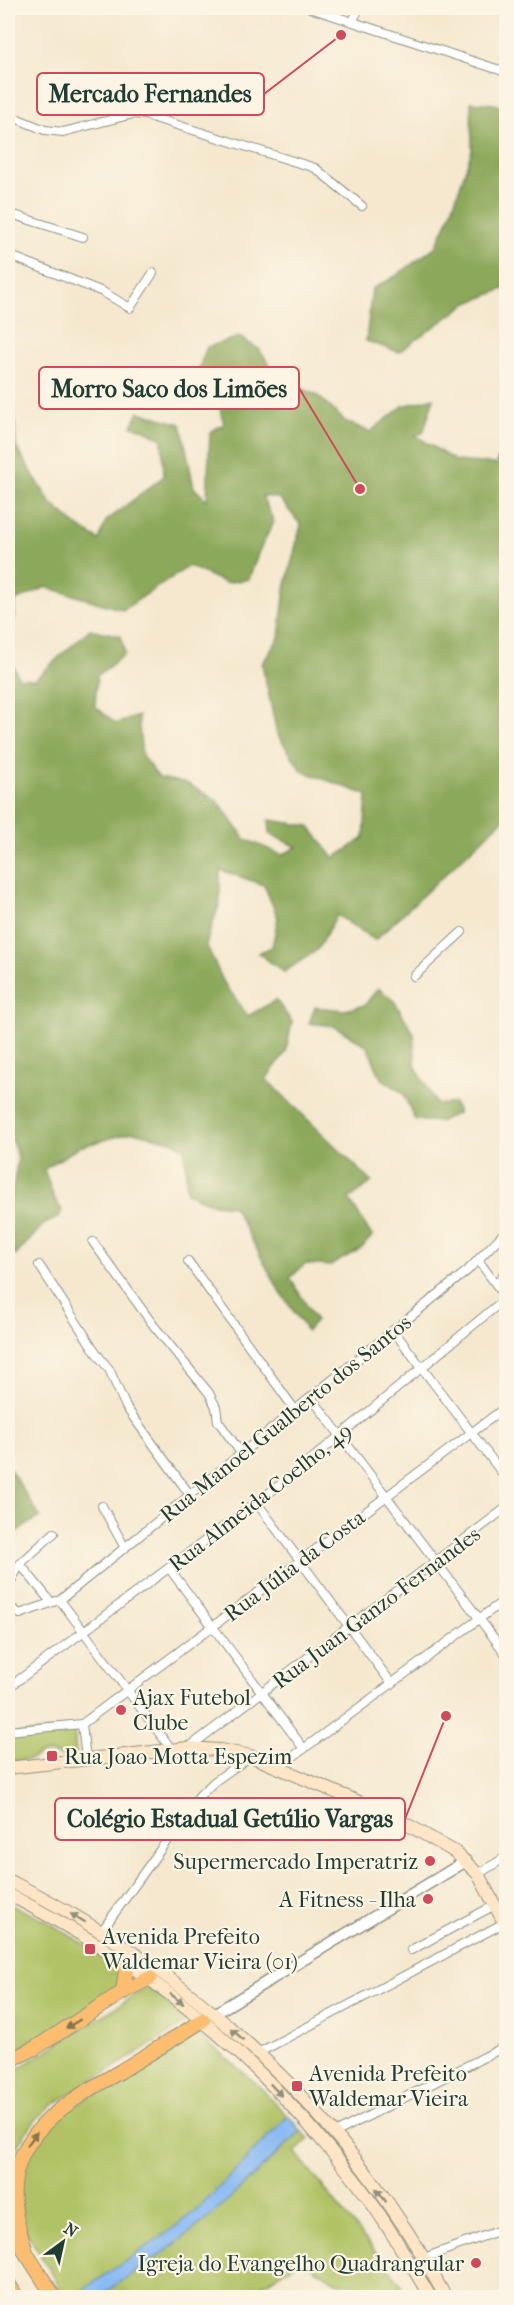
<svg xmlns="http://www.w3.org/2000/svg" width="514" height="2305" font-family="'IM FELL French Canon',serif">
<rect width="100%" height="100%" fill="#fcf5e5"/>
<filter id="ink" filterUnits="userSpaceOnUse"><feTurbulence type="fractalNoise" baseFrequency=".0167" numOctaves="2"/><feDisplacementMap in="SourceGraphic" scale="12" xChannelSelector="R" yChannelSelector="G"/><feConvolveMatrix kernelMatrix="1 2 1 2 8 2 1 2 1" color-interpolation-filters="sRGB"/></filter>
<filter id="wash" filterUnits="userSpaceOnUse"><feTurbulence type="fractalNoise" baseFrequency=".008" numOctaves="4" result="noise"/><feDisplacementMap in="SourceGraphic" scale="24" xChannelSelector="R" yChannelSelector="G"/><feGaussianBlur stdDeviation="1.35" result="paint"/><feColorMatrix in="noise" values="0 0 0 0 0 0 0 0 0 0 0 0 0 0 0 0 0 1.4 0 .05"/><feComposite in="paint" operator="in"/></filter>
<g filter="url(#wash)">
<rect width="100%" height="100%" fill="#f5e8cf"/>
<g fill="#b0c265" stroke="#68804c" stroke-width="1.5">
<polygon points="74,1729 76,1754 63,1756 50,1753 40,1754 31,1759 8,1762 8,1735"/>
<polygon points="8,1903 46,1921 118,1965 122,1983 116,1993 8,2056"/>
<path d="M148 1987 188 2022 49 2107C30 2124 15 2145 8 2169V2071L21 2067Z"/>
<polygon points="194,2031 258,2085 309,2139 295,2152 403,2286 392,2292 336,2282 302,2260 244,2297 66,2297 24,2228 19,2198 21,2176 26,2157 40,2135 63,2113"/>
</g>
<g fill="#8ca85a" stroke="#567247" stroke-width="1.5">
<polygon points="471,102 494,104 506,108 506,288 466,304 399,352 366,341 372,289 396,276 436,246 451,213 472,150"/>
<polygon points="239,337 259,349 278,377 318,396 345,421 370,432 403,406 434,398 423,433 415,435 455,461 506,465 506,817 375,940 337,915 317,950 284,972 258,953 272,947 278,918 264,885 220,870 220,902 206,944 224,983 248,1016 276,1000 292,1022 286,1052 266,1079 372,1182 349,1199 372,1236 362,1248 330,1266 305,1264 290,1278 316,1321 307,1331 279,1290 233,1206 214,1204 187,1193 185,1149 172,1141 133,1132 79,1147 44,1169 54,1198 62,1210 59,1217 43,1225 16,1255 8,1246 8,1215 18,1158 11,1139 8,1139 8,655 19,678 35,679 90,629 121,636 125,654 97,676 95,706 116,724 138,716 142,756 159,778 186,783 218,801 245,839 282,855 297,847 270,834 269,820 309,826 334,858 364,838 367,795 302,771 277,734 262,664 279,638 285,589 301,525 279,498 262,496 274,522 259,551 249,579 225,583 189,566 123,610 46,587 15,601 12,640 8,645 8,408 14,406 16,447 50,502 77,526 99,540 106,521 164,476 162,439 143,429 132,426 139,412 181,424 194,488 207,500 210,432 224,424 217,397 198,371 207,347"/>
<polygon points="378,988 395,1002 414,1034 415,1065 437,1105 454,1103 458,1113 440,1122 415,1120 403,1093 381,1078 367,1046 334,1026 309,1023 315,1007 345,1010 365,1005"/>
<polygon points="8,1466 40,1517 8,1537"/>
</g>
<polygon fill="#88b9f4" stroke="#547b94" stroke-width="1.5" points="288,2116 301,2131 212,2215 169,2249 98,2297 83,2297 80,2292 160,2238 199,2208"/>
</g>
<g filter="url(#ink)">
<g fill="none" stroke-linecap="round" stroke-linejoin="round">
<defs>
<g id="minor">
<polyline points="310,8 506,72"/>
<polyline points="353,21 359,8"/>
<polyline points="8,115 45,130 63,132 133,114 145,115 315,168 362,206"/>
<polyline points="8,213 83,237"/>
<polyline points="8,255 103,292 130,308 153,273"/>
<polyline points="503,456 506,455"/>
<polyline points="414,976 462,932"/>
<polyline points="93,1242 154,1326 209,1393 216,1407 218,1421 241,1453"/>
<polyline points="478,1260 506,1298"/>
<polyline points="188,1261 295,1410"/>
<polyline points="39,1265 97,1354 109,1369 126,1407 190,1495"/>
<polyline points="497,1285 506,1270"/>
<polyline points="393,1330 506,1478"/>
<polyline points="311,1397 506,1654"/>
<polyline points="257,1503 392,1684"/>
<polyline points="102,1506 125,1548"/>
<polyline points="169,1568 304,1749"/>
<polyline points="8,1587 20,1564"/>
<polyline points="60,1600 467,1271 506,1231"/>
<polyline points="60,1600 172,1750"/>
<polyline points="51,1602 20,1564 54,1533"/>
<polyline points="8,1606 20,1614 56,1601"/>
<polyline points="8,1688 285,1481 506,1298"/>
<polyline points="82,1724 506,1407"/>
<polyline points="8,1731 82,1724 86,1759"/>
<polyline points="188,1748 506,1508"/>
<polyline points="279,1767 506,1599"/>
<polyline points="478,1874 506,1857"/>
<polyline points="101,1932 199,1796 215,1781 251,1756"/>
<polyline points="411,1950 495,1905"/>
<polyline points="258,2053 506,1922"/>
<polyline points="333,2134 500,2049"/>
<polyline points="424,2258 506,2228"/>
</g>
<polyline id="tertiary" points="214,2014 466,1861"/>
<g id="secondary">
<polyline points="8,1768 188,1748 220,1750 251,1756 366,1805 410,1826 455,1852 478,1874 506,1926"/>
<path d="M8 1880C190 1969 351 2117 446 2298"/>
<path d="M8 1894C128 1956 218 2022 308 2124 330 2150 354 2176 373 2205 394 2235 412 2267 431 2298"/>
</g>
<g id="trunk">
<polyline points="123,1992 127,1963"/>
<polyline points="8,2061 35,2048 123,1992 150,1978"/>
<polyline points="8,2225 55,2298"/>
<path d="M27 2255C19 2230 10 2205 15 2178 25 2123 77 2097 121 2071 148 2054 176 2038 203 2020"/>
<polyline points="8,2283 17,2298"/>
</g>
</defs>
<use href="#minor" stroke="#8a9282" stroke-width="10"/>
<use href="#tertiary" stroke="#8a9282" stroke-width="13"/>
<use href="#secondary" stroke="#8a9282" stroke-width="14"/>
<use href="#trunk" stroke="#8a9282" stroke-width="16"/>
<use href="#minor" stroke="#fff" stroke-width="8"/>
<use href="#tertiary" stroke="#fff" stroke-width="10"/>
<use href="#secondary" stroke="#fee5c5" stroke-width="12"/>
<use href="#trunk" stroke="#fcbd6f" stroke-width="14"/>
</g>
<defs><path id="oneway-solid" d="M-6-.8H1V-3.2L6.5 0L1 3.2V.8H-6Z" transform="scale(1.5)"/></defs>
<g fill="#8e917c">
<use href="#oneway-solid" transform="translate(78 1918) rotate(-150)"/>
<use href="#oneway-solid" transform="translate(177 1999) rotate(38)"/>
<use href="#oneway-solid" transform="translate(237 2034) rotate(-138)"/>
<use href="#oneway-solid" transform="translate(276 2090) rotate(46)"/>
<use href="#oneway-solid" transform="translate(381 2195) rotate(-127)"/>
</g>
<g fill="#82774f">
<use href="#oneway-solid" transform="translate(73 2024) rotate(148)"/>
<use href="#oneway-solid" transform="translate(32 2139) rotate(-54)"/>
</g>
</g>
<g fill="#d1495b" stroke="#fcf5e5" stroke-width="2">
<circle cx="121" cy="1710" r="6"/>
<rect x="46" y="1750" width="12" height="12" rx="3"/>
<circle cx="430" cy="1861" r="6"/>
<circle cx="428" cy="1899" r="6"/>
<rect x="84" y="1943" width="12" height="12" rx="3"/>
<rect x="291" y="2080" width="12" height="12" rx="3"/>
<circle cx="476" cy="2263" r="6"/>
</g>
<g text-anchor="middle" stroke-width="4.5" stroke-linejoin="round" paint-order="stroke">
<g font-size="22" fill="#1f3d34" stroke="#fcf5e5">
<text transform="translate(285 1418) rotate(-39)" y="8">Rua Manoel Gualberto dos Santos</text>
<text transform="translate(260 1497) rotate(-38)" y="8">Rua Almeida Coelho, 49</text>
<text transform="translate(294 1565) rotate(-37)" y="8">Rua Júlia da Costa</text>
<text transform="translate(376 1607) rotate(-37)" y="8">Rua Juan Ganzo Fernandes</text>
</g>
<g font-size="22" fill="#1f3d34" stroke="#fcf5e5" text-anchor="start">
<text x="133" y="1705">Ajax Futebol<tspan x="133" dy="25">Clube</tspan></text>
<text x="64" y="1764">Rua Joao Motta Espezim</text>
<text x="418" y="1869" text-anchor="end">Supermercado Imperatriz</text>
<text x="416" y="1907" text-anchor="end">A Fitness - Ilha</text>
<text x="102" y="1944">Avenida Prefeito<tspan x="102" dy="25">Waldemar Vieira (01)</tspan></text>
<text x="309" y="2081">Avenida Prefeito<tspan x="309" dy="25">Waldemar Vieira</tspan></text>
<text x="464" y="2271" text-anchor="end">Igreja do Evangelho Quadrangular</text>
</g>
</g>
<path fill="none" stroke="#d1495b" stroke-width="2" d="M341 35L264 94M360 489L299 388M446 1716L405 1819"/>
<g fill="#d1495b" stroke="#fcf5e5" stroke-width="2">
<circle cx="341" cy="35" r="6"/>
<circle cx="360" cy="489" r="6"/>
<circle cx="446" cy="1716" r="6"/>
</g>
<g fill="#fcf5e5" stroke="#d1495b" stroke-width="2">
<rect x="37" y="73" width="227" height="42" rx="6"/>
<rect x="39" y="367" width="260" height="42" rx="6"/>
<rect x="55" y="1798" width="350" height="42" rx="6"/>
</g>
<g font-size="24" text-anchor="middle" font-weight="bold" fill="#1f3d34">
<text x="150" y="102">Mercado Fernandes</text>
<text x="169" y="397">Morro Saco dos Limões</text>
<text x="230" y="1827">Colégio Estadual Getúlio Vargas</text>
</g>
<rect width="514" height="2305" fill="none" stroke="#fcf5e5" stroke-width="30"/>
<g transform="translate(63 2242) rotate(33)" stroke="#fcf5e5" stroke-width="4.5" paint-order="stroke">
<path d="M0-4.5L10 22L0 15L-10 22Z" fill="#1f3d34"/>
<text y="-9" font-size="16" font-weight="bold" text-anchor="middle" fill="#1f3d34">N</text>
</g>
</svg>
